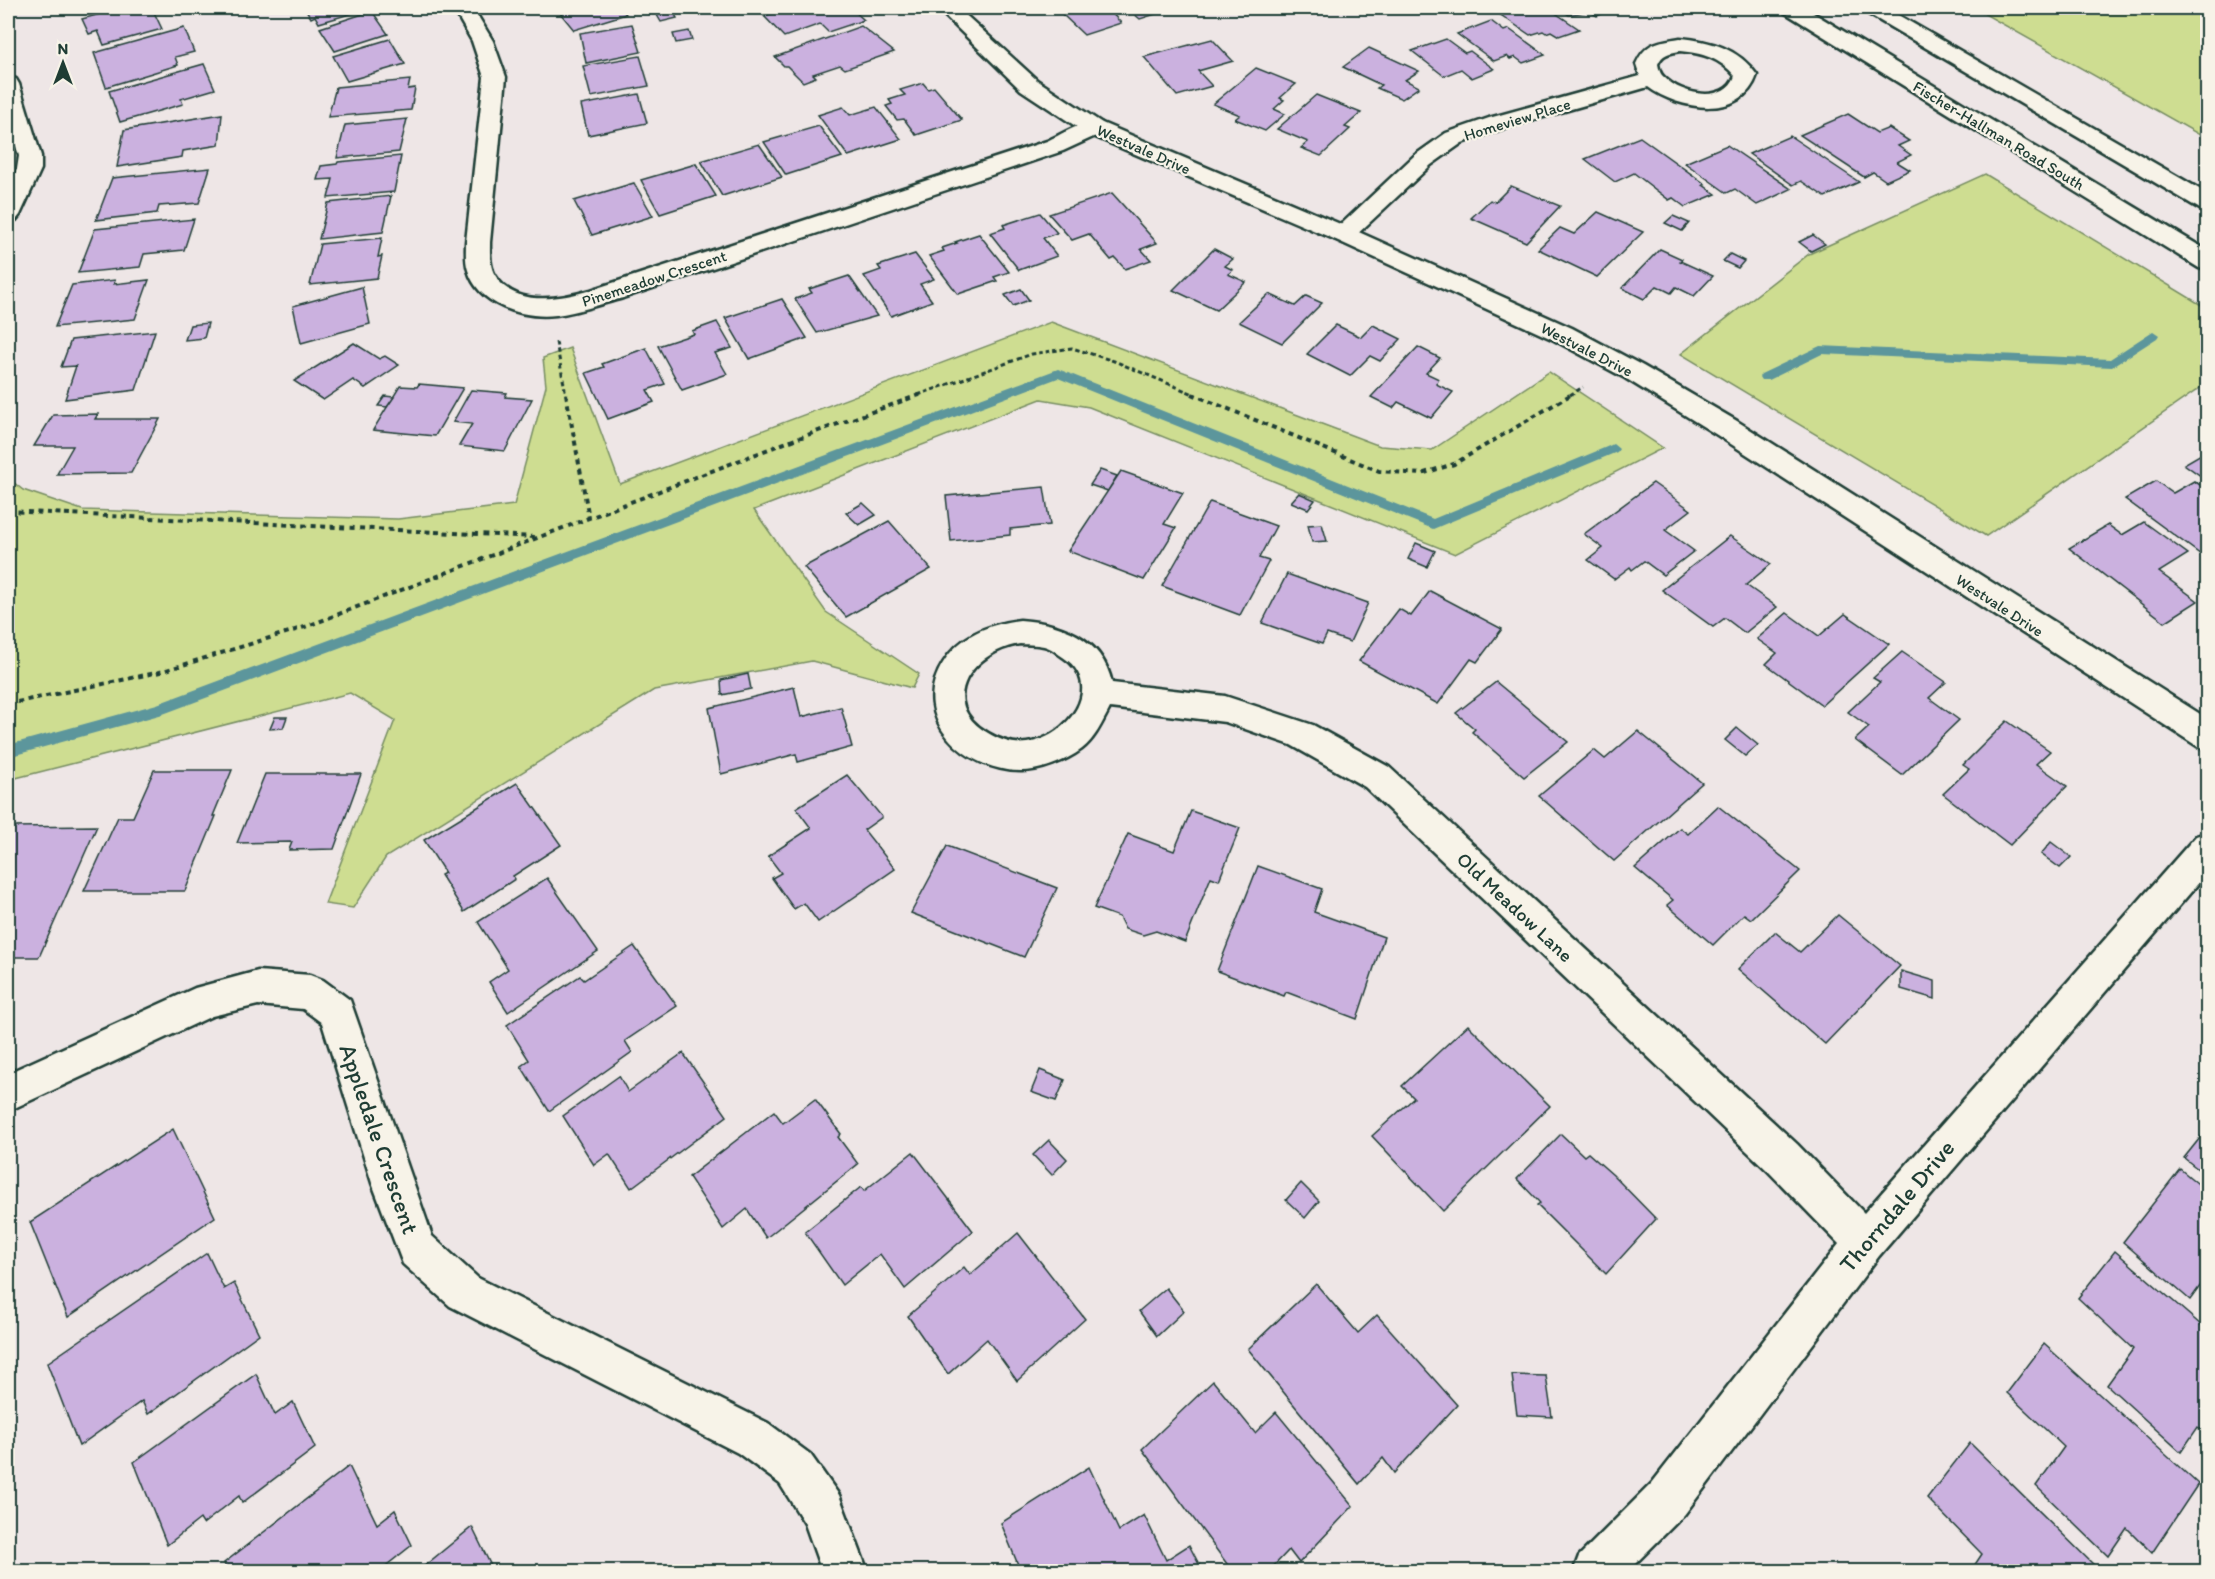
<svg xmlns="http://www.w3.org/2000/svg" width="2215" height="1579" font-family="Itim,sans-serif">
<rect width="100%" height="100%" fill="#eee6e6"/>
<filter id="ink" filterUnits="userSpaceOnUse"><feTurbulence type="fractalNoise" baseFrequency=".0167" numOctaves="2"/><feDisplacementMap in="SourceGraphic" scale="12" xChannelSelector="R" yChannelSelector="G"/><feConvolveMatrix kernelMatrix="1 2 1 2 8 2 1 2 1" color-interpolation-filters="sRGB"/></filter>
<g filter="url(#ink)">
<g fill="#cedd91" stroke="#768d62" stroke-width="1.5">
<polygon points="1974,8 2207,8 2207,139"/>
<polygon points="1985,174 2208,309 2207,383 1986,536 1681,354 1809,254"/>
<polygon points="1051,322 1380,446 1432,450 1549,372 1663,448 1455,554 1089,407 1041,399 754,510 826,612 919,674 912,688 812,661 654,690 386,857 353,908 325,904 395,720 350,693 8,780 8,478 23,490 82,510 398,519 514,505 546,386 543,358 570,348 620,484"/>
</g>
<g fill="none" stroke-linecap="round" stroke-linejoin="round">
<g fill="#5b969c" fill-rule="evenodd">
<polygon points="2153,331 2159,335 2157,338 2112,367 1822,354 1769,380 1761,380 1759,377 1761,374 1820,346 2110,359"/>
<polygon points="1058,369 1433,519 1609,446 1613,444 1619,449 1617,452 1433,529 1058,378 163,714 8,757 8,745 157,704"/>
</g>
</g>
<g fill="#cbb1df" stroke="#1f3d34" stroke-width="1.5">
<polygon points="122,8 152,8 162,29 104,45 98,31 89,34 82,19"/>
<polygon points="305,8 366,8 367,9 319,23 315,16 311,18"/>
<polygon points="556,8 621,8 626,14 574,30"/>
<polygon points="790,8 851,8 864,20 828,32 820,24 784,37 764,16"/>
<polygon points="1075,8 1107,8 1121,23 1084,35 1062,14 1077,9"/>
<polygon points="1127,8 1161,8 1165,11 1140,19"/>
<polygon points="1496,8 1548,8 1579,29 1559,36 1551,31 1546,33 1543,31 1530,35 1492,9"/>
<polygon points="1558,8 1616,8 1597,16 1589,11 1569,15"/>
<polygon points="372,11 388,34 335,51 320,28"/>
<polygon points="673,11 677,18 661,22 657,15"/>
<polygon points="1491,21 1504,31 1509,29 1545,55 1523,63 1515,57 1510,59 1507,56 1494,61 1457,34"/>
<polygon points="632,24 641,52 586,63 580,33"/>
<polygon points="861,26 894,52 845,69 840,65 813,74 816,77 803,82 787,66 784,66 775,57"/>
<polygon points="184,28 194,52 175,57 178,65 106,87 94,53"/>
<polygon points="689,31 692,40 676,43 673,34"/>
<polygon points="390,39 405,64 347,81 333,56"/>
<polygon points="1212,39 1233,61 1198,71 1212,86 1177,96 1144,57"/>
<polygon points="1446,39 1465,53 1470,51 1494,69 1472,78 1461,69 1444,76 1412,51"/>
<polygon points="1369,48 1419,71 1405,80 1419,87 1402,99 1377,88 1381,85 1343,67"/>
<polygon points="640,56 649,86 591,97 583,66"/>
<polygon points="204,64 215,89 181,99 183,104 120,122 109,91"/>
<polygon points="1256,68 1296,84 1280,98 1284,100 1274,109 1285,114 1265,131 1235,119 1240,115 1213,104"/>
<polygon points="410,80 408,89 415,88 411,110 328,117 336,87"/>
<polygon points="923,83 928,89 934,87 962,120 916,135 904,119 897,120 886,106 892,104 889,100 905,95 900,90"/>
<polygon points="639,94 647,123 588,135 581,105"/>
<polygon points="1316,95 1361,113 1345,127 1350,129 1321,156 1301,148 1308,142 1277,129"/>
<polygon points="843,107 850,115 876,107 901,139 848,156 818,115"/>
<polygon points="222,114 219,145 183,151 182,157 117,167 124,130"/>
<polygon points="1848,114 1877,133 1889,128 1909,141 1898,146 1911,155 1897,162 1910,170 1886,181 1873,172 1864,177 1800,135"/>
<polygon points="407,119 399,152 337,158 345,125"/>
<polygon points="819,126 842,157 786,175 764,142"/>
<polygon points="1790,136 1859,182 1825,197 1801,181 1793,185 1749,154"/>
<polygon points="1640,137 1705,184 1703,185 1716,194 1685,207 1673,198 1669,200 1634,173 1615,182 1585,159"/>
<polygon points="759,144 782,177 722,196 701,161"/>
<polygon points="1727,145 1791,189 1757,205 1735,189 1727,193 1685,163"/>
<polygon points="401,156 394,192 328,198 333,179 317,180 321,166 337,164 338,162"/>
<polygon points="696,164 716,196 660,214 641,180"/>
<polygon points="210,168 199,203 159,206 157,213 96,220 112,178"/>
<polygon points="634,183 653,216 592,235 574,201"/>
<polygon points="1511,186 1560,206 1526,242 1471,218 1490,200 1495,202"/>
<polygon points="1112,193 1157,243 1141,249 1151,260 1125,269 1115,258 1111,260 1089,234 1072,240 1049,214"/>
<polygon points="391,196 383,232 319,239 328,203"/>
<polygon points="1598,212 1643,232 1597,277 1538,249 1560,228 1574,234"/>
<polygon points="1040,213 1057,233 1043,238 1057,256 1019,270 990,233 1005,228 1003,225"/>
<polygon points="1673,216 1689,223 1682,231 1665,223"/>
<polygon points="194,219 184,250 144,254 140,267 78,273 95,229"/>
<polygon points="979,234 1009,272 994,277 997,281 958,294 929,256 944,251 942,248 957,243 955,242"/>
<polygon points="1813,235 1825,244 1811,251 1799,242"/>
<polygon points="382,238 378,257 382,256 377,278 310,285 320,244"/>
<polygon points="1214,249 1233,259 1225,266 1233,270 1228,274 1246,282 1216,310 1173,290"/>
<polygon points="1660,249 1682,259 1680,261 1713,276 1694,296 1676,287 1671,293 1657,286 1644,299 1622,288"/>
<polygon points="915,254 934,279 920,284 932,301 891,316 864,276 881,270 878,266"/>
<polygon points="1730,254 1744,261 1738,268 1723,261"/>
<polygon points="849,276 877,316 817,333 795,299 812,293 809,289"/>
<polygon points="115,280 114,284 149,280 135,319 55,327 72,285"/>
<polygon points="362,287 370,324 301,343 293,306"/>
<polygon points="1021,289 1029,300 1013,306 1005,295"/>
<polygon points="1269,294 1295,306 1306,296 1322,303 1282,343 1239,322"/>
<polygon points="782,299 807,338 749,359 725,318"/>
<polygon points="717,322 732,348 715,353 727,374 682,390 658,346 694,334 692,331"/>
<polygon points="208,323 204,338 185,340 190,325"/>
<polygon points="1336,325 1361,337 1373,325 1401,339 1380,361 1370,356 1350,376 1307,354"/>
<polygon points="155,331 136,390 65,399 76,366 61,367 71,340"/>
<polygon points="354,343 379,359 385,356 399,365 365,388 353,380 323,400 294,381"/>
<polygon points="1418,347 1440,358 1426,373 1439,379 1436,384 1453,392 1431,418 1398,402 1393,408 1371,397"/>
<polygon points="646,348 665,384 647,390 654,402 608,419 586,373 604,367 602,364"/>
<polygon points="419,384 463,388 435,436 373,430 400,386 417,387"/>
<polygon points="471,390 507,393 505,397 532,399 505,451 459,446 472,424 453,422"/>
<polygon points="385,396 394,397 387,407 378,406"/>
<polygon points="98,414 95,419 160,419 131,473 57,474 73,446 34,446 53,415"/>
<polygon points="2208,450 2208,481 2184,464"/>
<polygon points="1100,470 1117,476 1108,491 1090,485"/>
<polygon points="1121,471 1183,493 1164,524 1176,528 1144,580 1068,551"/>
<polygon points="2156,481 2173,493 2194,481 2208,490 2208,560 2125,499"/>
<polygon points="1653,483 1691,510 1665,530 1694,551 1663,575 1644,561 1632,570 1630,567 1614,579 1588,560 1603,548 1584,534"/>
<polygon points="1044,487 1050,525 1010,529 1010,535 951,541 946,496"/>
<polygon points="1299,493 1315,500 1308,509 1291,502"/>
<polygon points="1210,502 1276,526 1259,558 1269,561 1240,615 1162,586"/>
<polygon points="863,503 876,515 859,525 846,513"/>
<polygon points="889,521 931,569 846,617 804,567"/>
<polygon points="2144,522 2188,554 2159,572 2198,601 2165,622 2069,548 2108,525 2122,535"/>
<polygon points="1322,524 1327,541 1312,542 1308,525"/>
<polygon points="1730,536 1771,564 1746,585 1777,607 1745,633 1725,618 1713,627 1662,590"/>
<polygon points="1416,543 1435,551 1427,567 1408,559"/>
<polygon points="1287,574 1368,603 1350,642 1327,634 1322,644 1262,623"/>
<polygon points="1430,591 1502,629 1477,662 1471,659 1438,704 1359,661 1399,609 1411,616"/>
<polygon points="1787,613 1819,636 1845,614 1889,644 1822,705 1766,664 1777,653 1757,639"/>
<polygon points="1902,652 1946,682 1929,698 1959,720 1902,775 1855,740 1869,727 1848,712 1880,682 1873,678"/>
<polygon points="748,674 751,689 722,695 721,680"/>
<polygon points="1496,682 1568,742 1524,777 1472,732 1475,729 1456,713"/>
<polygon points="794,687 801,717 841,707 852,747 798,762 796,754 721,774 709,708"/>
<polygon points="275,717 287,717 283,728 270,729"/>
<polygon points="2007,721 2050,751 2036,764 2067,786 2010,845 1943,794 1969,769 1963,765"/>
<polygon points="1737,728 1758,745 1745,756 1725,740"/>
<polygon points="1638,731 1702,783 1614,861 1539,796 1594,750 1605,759"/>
<polygon points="154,770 232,770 213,816 216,816 185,891 84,891 118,817 133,817"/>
<polygon points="265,774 361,774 334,849 289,850 292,842 237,843"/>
<polygon points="847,775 882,817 864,830 895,869 818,922 804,903 794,909 772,878 781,873 768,856 811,828 796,808"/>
<polygon points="517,783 561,845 513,876 515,879 464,912 441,875 445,873 424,840"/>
<polygon points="1718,806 1800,871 1751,919 1744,914 1713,945 1667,905 1673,900 1635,868 1680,828 1688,834"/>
<polygon points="1191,811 1240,828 1219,880 1211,877 1185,942 1156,931 1143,935 1125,929 1119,917 1094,908 1128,834 1174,851"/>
<polygon points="97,826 39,957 8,957 8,835 11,827"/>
<polygon points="2051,842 2071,857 2060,868 2041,854"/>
<polygon points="947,846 1057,888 1024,957 911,913"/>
<polygon points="1258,866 1322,889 1314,912 1384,937 1357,1019 1286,992 1284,996 1217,971"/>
<polygon points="547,878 598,951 508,1012 489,982 508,969 478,922"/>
<polygon points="1838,915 1900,966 1825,1044 1738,969 1775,932 1800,952"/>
<polygon points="634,946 677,1006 625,1041 632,1052 549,1111 521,1066 529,1060 507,1025 580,976 584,980"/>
<polygon points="1901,971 1935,981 1935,999 1901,989"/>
<polygon points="1468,1025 1550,1106 1443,1211 1372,1136 1414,1098 1402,1086"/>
<polygon points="683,1053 727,1116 631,1188 609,1154 594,1165 563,1116 619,1076 628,1092"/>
<polygon points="1040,1070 1065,1080 1056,1101 1031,1092"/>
<polygon points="815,1099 841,1134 838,1137 858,1164 766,1238 747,1209 723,1229 689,1177 774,1111 783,1123"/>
<polygon points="2208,1128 2208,1177 2184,1158"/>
<polygon points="173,1129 215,1217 68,1317 30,1222"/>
<polygon points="1561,1134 1584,1156 1588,1153 1613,1175 1656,1219 1606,1274 1537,1205 1540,1203 1517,1179"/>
<polygon points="1049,1140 1067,1159 1052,1175 1033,1155"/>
<polygon points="913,1152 973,1231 905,1289 880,1254 842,1285 805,1232 861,1187 864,1191"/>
<polygon points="2180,1169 2208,1192 2208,1280 2206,1278 2190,1300 2123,1242"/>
<polygon points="1301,1183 1319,1201 1305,1218 1286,1200"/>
<polygon points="1018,1233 1085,1319 1017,1381 987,1339 948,1374 908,1316 964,1267 970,1275"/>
<polygon points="2115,1251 2208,1331 2208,1435 2198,1427 2181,1452 2107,1385 2133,1349 2078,1298"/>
<polygon points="207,1253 224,1289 234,1283 259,1334 148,1414 142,1401 79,1446 47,1363"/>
<polygon points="1316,1284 1358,1333 1377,1315 1457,1405 1394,1473 1383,1458 1359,1484 1248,1349"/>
<polygon points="1166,1288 1184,1311 1157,1336 1139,1311"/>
<polygon points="2044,1344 2198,1484 2152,1553 2127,1528 2108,1556 2036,1486 2064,1447 2007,1393"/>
<polygon points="256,1374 275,1415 293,1402 315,1448 242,1503 239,1496 203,1524 200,1519 167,1545 134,1462"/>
<polygon points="1512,1375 1546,1376 1552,1417 1517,1415"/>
<polygon points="1213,1381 1255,1433 1276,1412 1353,1506 1299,1563 1289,1550 1268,1572 1233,1572 1142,1449"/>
<polygon points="1970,1443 2101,1572 1970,1572 1982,1554 1927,1498"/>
<polygon points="349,1466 377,1524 395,1510 412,1545 378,1572 228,1572 224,1563"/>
<polygon points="1089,1467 1119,1531 1144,1515 1166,1560 1189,1545 1203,1572 1021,1572 1001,1523"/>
<polygon points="472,1527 494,1572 417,1572"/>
</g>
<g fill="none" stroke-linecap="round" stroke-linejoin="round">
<defs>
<g id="street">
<path d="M453 8H473L493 41 506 77 490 242C490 252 489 265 495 275 514 308 561 299 591 290L1047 141C1063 134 1084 119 1102 123L1105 128 1102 133 1063 151 623 298C601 304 578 312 556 315 523 319 478 305 468 270 465 261 466 251 466 242L484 77 472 41Z"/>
<path d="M1680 38C1711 41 1738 48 1757 75 1742 121 1679 110 1648 87L1505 128 1462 143 1431 165 1352 239 1343 242 1334 239 1331 234 1415 155 1446 133 1489 118 1640 76 1636 64C1646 42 1657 42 1680 38ZM1680 51C1702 53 1720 58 1735 76 1725 104 1681 95 1664 77 1660 74 1659 69 1658 64 1662 54 1669 53 1680 51Z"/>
<polygon points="8,77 16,79 19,84 41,156 41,169 20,215 16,220 8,223 8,190 17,169 19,156 8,119"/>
<path d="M1020 620C1062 623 1102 638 1112 683L1225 696 1313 725 1389 767 1797 1144 1864 1213 2196 836 2208 832V872L1879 1256 1684 1515 1627 1572H1573L1579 1556 1652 1483 1839 1244 1769 1172 1365 787 1291 745 1225 722 1110 708C1102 723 1095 739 1082 749 1066 761 1041 771 1022 771 966 772 908 718 943 663 960 635 989 624 1020 620ZM1020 644C1029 645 1039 644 1047 647 1053 649 1058 654 1063 657 1107 686 1067 738 1027 743 1013 745 1000 740 988 733 935 702 973 651 1020 644Z"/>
<polygon points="258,971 310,975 323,980 350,1000 432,1236 478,1278 768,1423 810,1454 839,1495 868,1572 822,1572 805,1524 780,1484 738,1453 450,1306 403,1264 372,1183 322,1023 303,1009 258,1005 212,1016 8,1111 8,1073 195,988"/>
</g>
<g id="secondary">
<polygon points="937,8 958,8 1037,80 1102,123 1352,229 1572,328 1643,366 1737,421 2208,719 2208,749 2197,746 1717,435 1625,378 1554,340 1334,239 1086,133 1021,90"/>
<polygon points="1781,8 1805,8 2208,251 2208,270 2199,268 1784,12"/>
<polygon points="1862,8 1886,8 2208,194 2208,211 2200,209 1865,12"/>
</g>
</defs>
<use href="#street" stroke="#1f3d34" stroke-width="5"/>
<use href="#secondary" stroke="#1f3d34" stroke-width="5"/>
<g stroke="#1f3d34" stroke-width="3" stroke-dasharray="4.5 3" stroke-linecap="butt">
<polyline points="2129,8 2135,14"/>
<polyline points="556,342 566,395"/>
<polyline points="918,395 1032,354 1072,348 1114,361 1196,395"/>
<polyline points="1570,395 1583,387"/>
</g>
<g stroke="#1f3d34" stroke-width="4" stroke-dasharray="5 4.5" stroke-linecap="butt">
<polyline points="566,394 589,518"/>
<polyline points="1192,394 1379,471 1421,474 1454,464 1572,394"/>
<polyline points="8,511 537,537"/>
<polyline points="8,704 160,672 305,627 782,444 922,394"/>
</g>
<use href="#street" fill="#f7f3e8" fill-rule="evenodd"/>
<use href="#secondary" fill="#f7f3e8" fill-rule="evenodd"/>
</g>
</g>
<g text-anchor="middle" stroke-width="4.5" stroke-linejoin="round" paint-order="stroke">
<g font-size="16" fill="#1f3d34" stroke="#f7f3e8">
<text transform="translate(1517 119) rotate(-17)" y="6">Homeview Place</text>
<text transform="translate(1999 135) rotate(31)" y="6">Fischer-Hallman Road South</text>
<text transform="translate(1144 149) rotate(24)" y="6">Westvale Drive</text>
<text transform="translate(654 278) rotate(-18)" y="6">Pinemeadow Crescent</text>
<text transform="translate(1587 349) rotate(27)" y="6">Westvale Drive</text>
<text transform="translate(2000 605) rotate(33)" y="6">Westvale Drive</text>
</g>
<g font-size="20" fill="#1f3d34" stroke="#f7f3e8">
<text transform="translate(1515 907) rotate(43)" y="7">Old Meadow Lane</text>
</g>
<g font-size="24" fill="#1f3d34" stroke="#f7f3e8">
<text transform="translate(379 1139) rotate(71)" y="8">Appledale Crescent</text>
<text transform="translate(1897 1206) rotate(-50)" y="8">Thorndale Drive</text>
</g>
</g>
<rect width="2215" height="1579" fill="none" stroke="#f7f3e8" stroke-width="30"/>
<rect x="15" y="15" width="2185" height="1549" fill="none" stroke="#1f3d34" stroke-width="2" filter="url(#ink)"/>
<g transform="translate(63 63)" stroke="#f7f3e8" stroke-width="4.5" paint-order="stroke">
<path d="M0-4.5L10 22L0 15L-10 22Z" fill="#1f3d34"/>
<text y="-9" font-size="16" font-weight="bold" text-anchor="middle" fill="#1f3d34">N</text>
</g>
</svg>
